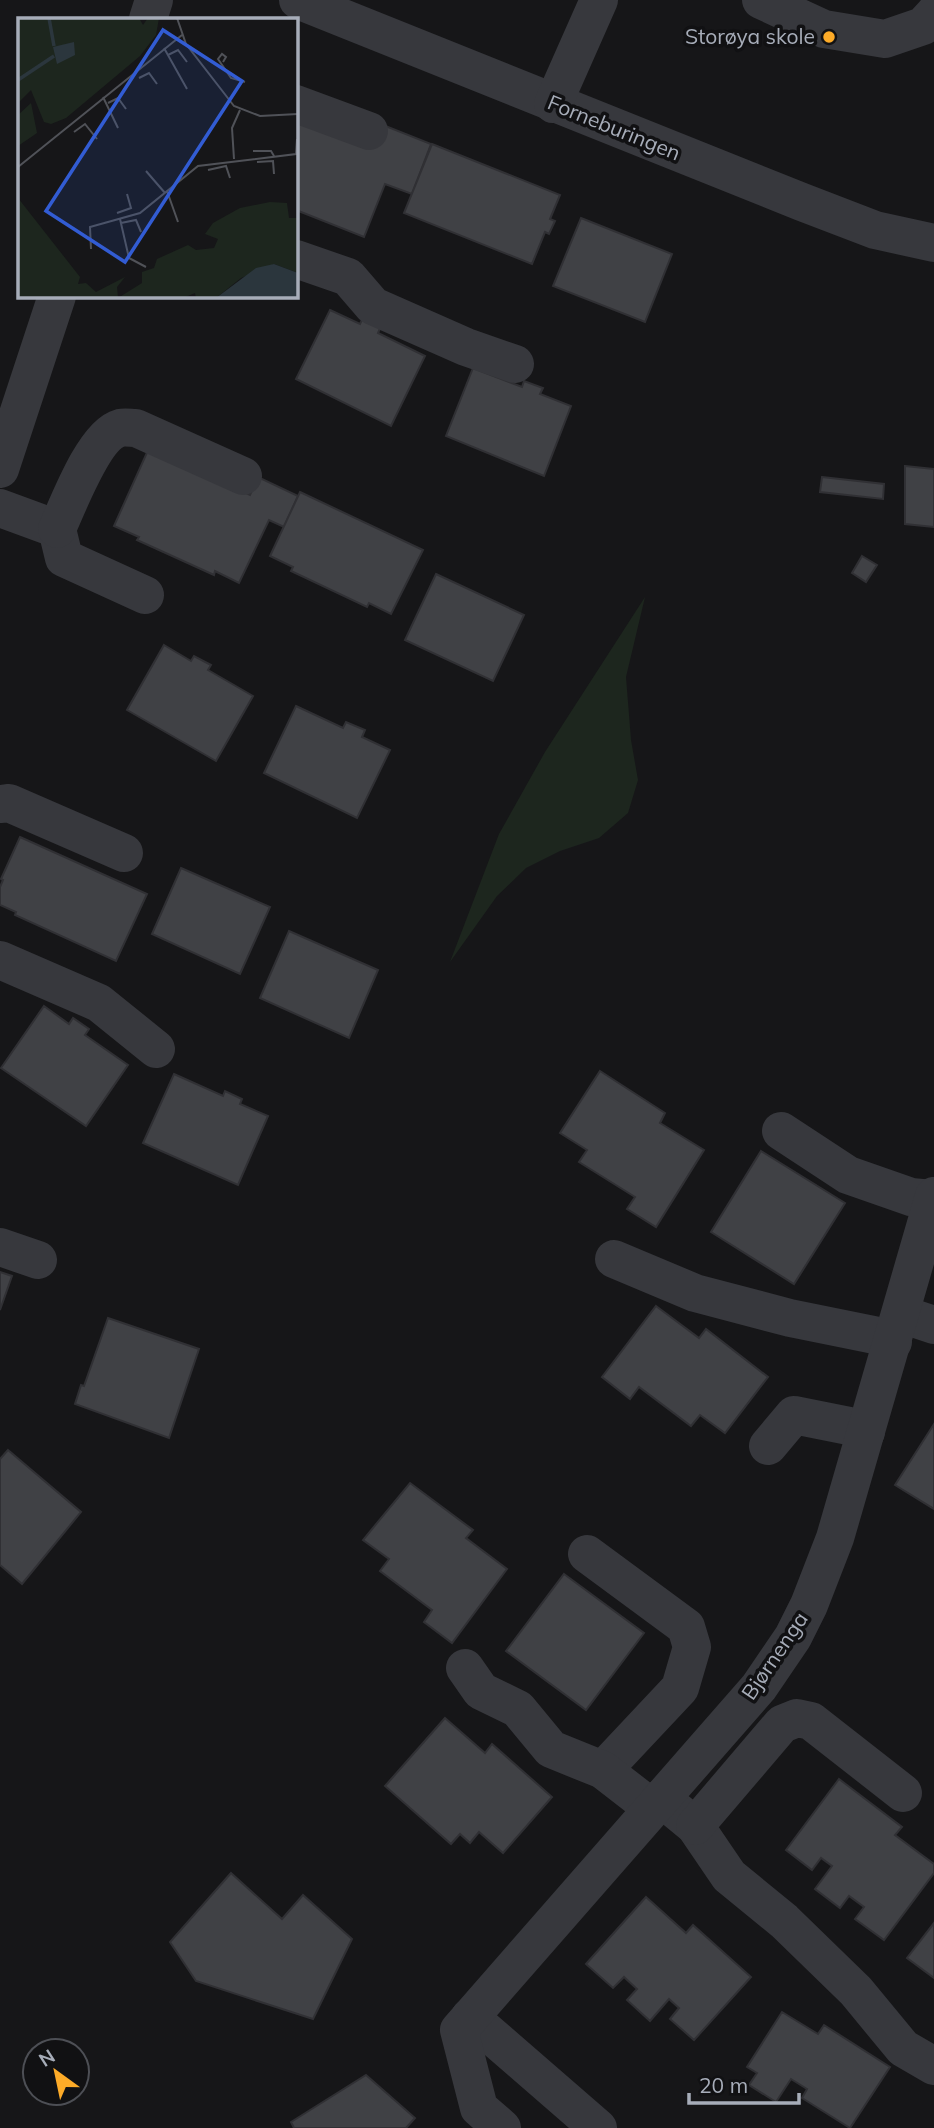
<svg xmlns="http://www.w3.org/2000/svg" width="934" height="2128" font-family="Mulish,sans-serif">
<rect width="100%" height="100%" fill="#161618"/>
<polygon fill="#1d261e" points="645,597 626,677 631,740 638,780 628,813 599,838 560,851 526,868 497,896 450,962 499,834 545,752"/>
<g fill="#404145" stroke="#303034" stroke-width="2">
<polygon points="296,115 378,123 431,144 412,194 385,184 364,237 296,210"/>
<polygon points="432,144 560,195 550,219 555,221 549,234 545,232 532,264 404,213"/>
<polygon points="581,218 672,254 645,322 553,286"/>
<polygon points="330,310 360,324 363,318 381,326 378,333 425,356 391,426 296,379"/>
<polygon points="473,368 522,387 524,381 543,388 540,394 571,406 544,476 446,436"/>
<polygon points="149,448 250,495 258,477 298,496 284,527 269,520 239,583 215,571 214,575 137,540 139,537 114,526"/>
<polygon points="905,466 934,469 934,527 905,524"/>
<polygon points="822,477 884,484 883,499 820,492"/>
<polygon points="300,492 423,550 391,614 369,603 367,607 291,571 293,567 270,556"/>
<polygon points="862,556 877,565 866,582 852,573"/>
<polygon points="436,574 524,615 493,681 405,640"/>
<polygon points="164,645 191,661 194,656 211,665 208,670 253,696 216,761 127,710"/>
<polygon points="296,706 343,728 346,722 365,730 362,737 390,750 357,818 264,773"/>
<polygon points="20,837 147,894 116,961 15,915 16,912 0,905 0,887 3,880 1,879"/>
<polygon points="181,868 270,907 240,974 152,934"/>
<polygon points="289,931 378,970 349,1038 260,998"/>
<polygon points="44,1006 69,1024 73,1018 89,1029 85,1035 128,1065 86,1126 1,1068"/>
<polygon points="600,1071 665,1113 660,1123 704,1150 656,1227 627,1209 635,1197 579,1162 587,1150 560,1133"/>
<polygon points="174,1074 223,1096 225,1091 242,1099 240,1104 268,1116 238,1185 143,1143"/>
<polygon points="761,1151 845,1203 794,1284 711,1232"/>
<polygon points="0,1272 12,1276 0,1310"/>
<polygon points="656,1306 699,1338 706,1329 768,1377 725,1433 700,1415 691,1426 639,1387 630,1399 602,1377"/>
<polygon points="108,1318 199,1349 169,1438 75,1404 81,1385 84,1386"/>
<polygon points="934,1424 934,1509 895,1485"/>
<polygon points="8,1450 81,1512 22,1584 0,1565 0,1459"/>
<polygon points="410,1483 473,1530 466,1538 507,1569 452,1643 424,1622 432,1610 380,1571 389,1559 363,1540"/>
<polygon points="564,1574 644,1633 586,1710 506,1651"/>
<polygon points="445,1718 485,1753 492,1744 552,1797 503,1853 479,1832 470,1843 460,1834 451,1844 385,1786"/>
<polygon points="839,1779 902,1827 895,1835 934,1864 934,1873 884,1940 855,1919 864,1907 849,1896 840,1908 815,1889 832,1866 821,1858 812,1870 786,1850"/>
<polygon points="231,1873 282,1919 303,1895 352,1939 313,2019 196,1981 170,1942"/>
<polygon points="646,1897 686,1933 693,1925 751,1977 694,2040 670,2019 679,2008 669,1999 650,2021 627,2000 637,1989 624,1977 613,1988 586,1964"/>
<polygon points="934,1923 934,1978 907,1958"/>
<polygon points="782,2012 818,2034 824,2025 890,2067 850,2128 802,2098 807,2089 791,2079 776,2102 749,2085 757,2073 747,2067"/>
<polygon points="366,2075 415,2118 406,2128 294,2128 291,2122"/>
</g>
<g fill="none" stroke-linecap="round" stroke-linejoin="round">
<g stroke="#37383d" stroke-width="38">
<polyline points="298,0 802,202 875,230 934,243"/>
<polyline points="761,0 824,29 885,39 923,26 934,14"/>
<polyline points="148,19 154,0"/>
<polyline points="296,104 369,131"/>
<polyline points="553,104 599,0"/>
<polyline points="296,259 348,277 373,306 466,347 515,364"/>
<polyline points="0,469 57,296"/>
<polyline points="0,508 57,529 64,558 145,595"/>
<path d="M57 529C68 505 94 435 120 428 125 427 131 428 136 428L243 476"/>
<polyline points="0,804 9,803 124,853"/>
<polyline points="0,960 99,1003 156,1049"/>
<polyline points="781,1131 848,1175 911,1197 933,1199"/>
<polyline points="0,1247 38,1260"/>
<polyline points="614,1259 695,1293 790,1318 874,1335 893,1342"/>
<polyline points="901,1314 934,1325"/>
<polyline points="768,1446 794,1415 849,1426 866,1432"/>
<polyline points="587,1554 686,1627 692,1647 680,1688 603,1770"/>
<polyline points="465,1668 481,1691 518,1709 551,1749 603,1770 652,1808"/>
<polyline points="661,1798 695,1826 729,1876 784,1921 856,1991 903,2048 934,2066"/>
<polyline points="695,1826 782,1724 797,1718 811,1721 903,1793"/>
<polyline points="470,2017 598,2128"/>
<polyline points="502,2128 479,2108 459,2030 759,1687 793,1637 809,1605 835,1538 934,1196"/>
</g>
</g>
<circle fill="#fdab28" stroke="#111113" stroke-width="2.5" cx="829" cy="37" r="7"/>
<g text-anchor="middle" stroke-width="7" stroke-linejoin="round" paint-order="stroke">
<g font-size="21" fill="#a7adb9" stroke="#111113" text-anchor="end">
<text x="815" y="44">Storøya skole</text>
</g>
<g font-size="21" fill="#a7adb9" stroke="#111113">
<text transform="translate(614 128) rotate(22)" y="7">Forneburingen</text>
<text transform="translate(775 1656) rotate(-56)" y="7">Bjørnenga</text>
</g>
</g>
<g transform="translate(18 18)">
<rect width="280" height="280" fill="#161618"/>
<path d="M0 0H121L125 7 130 0H141L138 17 122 38 48 100 33 106 26 104 13 72 0 85ZM13 85 19 115 0 128V97ZM0 180 62 259 60 266 68 265 78 274 107 259 99 269 100 280 124 265V254L136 250 139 241 170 227 178 232 196 230 200 221 187 216 195 205 222 190 252 184 269 185 271 200H280V255L256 246 223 260 198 280H178L177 275 165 280H0Z" fill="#1d261e"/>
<path d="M56 24 57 37 39 46 35 29ZM256 246 280 255V280H198L238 250Z" fill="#2b363d"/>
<path fill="none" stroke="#2b363d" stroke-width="3.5" d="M31 0 36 28M0 62 36 38"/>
<path fill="none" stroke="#505258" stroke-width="2" d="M159 0 168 26 216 88 242 98 280 96M146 30 169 71M150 37 160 32 169 44M205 44 208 39 204 36 200 41 213 60 227 64M121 60 131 55 139 66M85 79 100 110M90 85 100 80 108 91M56 114 67 106 79 121M235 133H253L256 138M216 141 214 110 222 92M239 144 255 143 256 156M0 149 164 17M190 152 208 148 212 160M128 153 147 175M149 173 160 204M99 195 113 190 109 176M102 201 111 240 128 249M103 205 118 202 123 214M73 231 72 209 122 195 180 148 278 136 279 121"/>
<path fill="#325cd3" fill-opacity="0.15" stroke="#325cd3" stroke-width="3.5" d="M145 12 224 63 107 244 28 193Z"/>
<rect width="280" height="280" fill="none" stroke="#a7adb9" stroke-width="3.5"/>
</g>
<g transform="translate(56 2072) rotate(327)"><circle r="33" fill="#111113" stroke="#4d4f55" stroke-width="2"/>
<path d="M0-5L12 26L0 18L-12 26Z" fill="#fdab28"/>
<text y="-10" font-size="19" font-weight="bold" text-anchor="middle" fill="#a7adb9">N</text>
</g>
<path d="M689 2093v10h110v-10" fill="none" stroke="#a7adb9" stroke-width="3.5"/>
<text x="699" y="2093" font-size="21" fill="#a7adb9" stroke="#111113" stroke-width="5" paint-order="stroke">20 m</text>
</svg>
